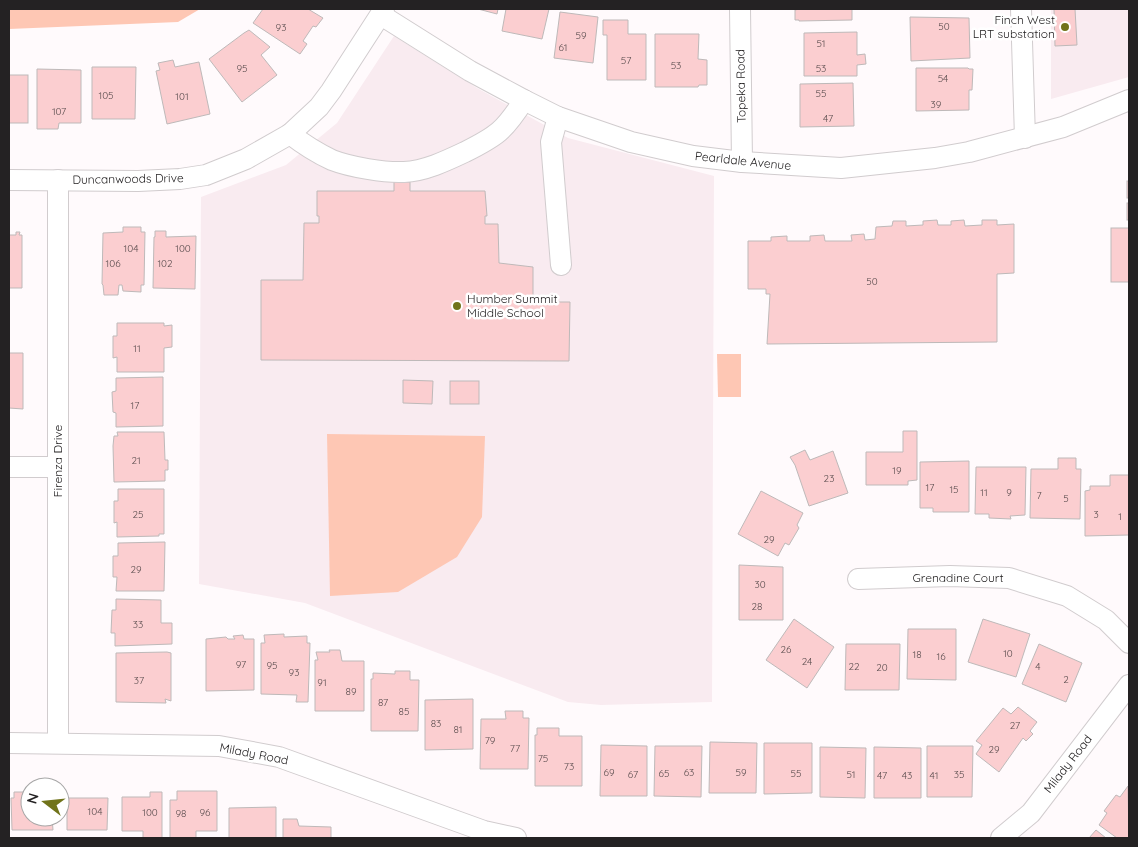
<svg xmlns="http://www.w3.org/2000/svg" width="1138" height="847" font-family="Quicksand,sans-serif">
<rect width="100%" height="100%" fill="#fffafc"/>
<g fill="#f9ebf0">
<polygon points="1051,9 1129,9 1129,77 1051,99"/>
<polygon points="394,36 477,88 568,138 714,176 712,702 601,705 568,702 305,603 199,584 201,197 286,165 337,123"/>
</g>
<g fill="#fec7b4">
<polygon points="9,9 200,9 178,22 9,29"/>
<polygon points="717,354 741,354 741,397 718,397"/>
<polygon points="327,434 485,436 482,517 457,557 398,592 330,596"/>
</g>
<g fill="#fbced0" stroke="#beb9b9">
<polygon points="263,9 308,9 323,18 316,27 313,26 303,41 307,44 300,54 253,23"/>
<polygon points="478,9 498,9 497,14"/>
<polygon points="506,9 549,9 542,39 502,31"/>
<polygon points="799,9 852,9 852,20 799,21 799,20 795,20 795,10"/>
<polygon points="1054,9 1075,9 1077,45 1055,46"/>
<polygon points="560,12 598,17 593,63 554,58"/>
<polygon points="910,17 969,18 970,58 911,61"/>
<polygon points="603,20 628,20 628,34 646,34 646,80 607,80 607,35 603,35"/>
<polygon points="249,30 270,47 261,55 277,75 242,102 209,59 244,33"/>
<polygon points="857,32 857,55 865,54 866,64 857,65 857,76 804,76 804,33"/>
<polygon points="655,34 699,34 698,59 707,60 707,85 699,85 698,87 655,87"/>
<polygon points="173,60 175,67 199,62 210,114 167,124 156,71 160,70 158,63"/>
<polygon points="92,67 136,67 135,119 92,119"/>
<polygon points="916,68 968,68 969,69 973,69 972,90 969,90 969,110 916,111"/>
<polygon points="37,69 81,70 81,123 59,123 58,129 37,129"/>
<rect x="9" y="75" width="19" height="48"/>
<polygon points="853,83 854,126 800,127 800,84"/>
<polygon points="394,181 410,182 410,191 485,191 487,216 485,216 485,224 498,224 499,263 533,267 533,302 570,302 569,361 261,360 261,280 303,280 304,223 319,223 319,216 317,216 317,191 394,191"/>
<rect x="1127" y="181" width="2" height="17"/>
<rect x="1127" y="203" width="2" height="17"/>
<polygon points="937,220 938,225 951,225 951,221 964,220 965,226 982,225 982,220 997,220 997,225 1014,224 1014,273 997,274 997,342 767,344 770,294 766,294 766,289 748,289 748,241 771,241 771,237 787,236 787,241 810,241 810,236 824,235 825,241 852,241 851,235 864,234 865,240 875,239 876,227 892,226 893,221 906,221 906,226 923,225 923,221"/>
<polygon points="123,227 141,227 141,232 145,232 144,285 141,285 141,292 123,291 122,285 119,285 118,295 104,295 103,285 102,284 103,233 123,232"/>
<rect x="1111" y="228" width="18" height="54"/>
<polygon points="155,231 166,231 166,237 196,236 195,289 153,288 154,237 155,237"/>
<polygon points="16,232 20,232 19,235 22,235 22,288 9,288 9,235 16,235"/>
<polygon points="117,323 164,323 164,326 172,325 172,347 164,348 164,372 117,372 117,357 113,358 113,336 117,336"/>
<polygon points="9,353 23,353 23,409 9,408"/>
<polygon points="163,377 163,426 116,427 116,413 113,412 112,392 116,391 116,378"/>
<polygon points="403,380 433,381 432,404 403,403"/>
<rect x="450" y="381" width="29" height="23"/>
<polygon points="903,431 917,431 917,480 908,481 908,485 866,485 866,452 903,452"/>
<polygon points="117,432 164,432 165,460 168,460 168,470 165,470 165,481 114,482 113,446 114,436 118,436"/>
<polygon points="805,450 810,460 833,451 848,493 809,506 795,465 790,457"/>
<polygon points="1058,458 1076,458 1076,469 1081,469 1080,519 1030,518 1031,469 1058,469"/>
<polygon points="969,461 969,512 933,512 933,508 920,508 920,462"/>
<polygon points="976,467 1026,467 1025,515 1010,516 1011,519 989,518 989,514 975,514"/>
<polygon points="1110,475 1129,475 1129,535 1085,536 1085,491 1090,490 1090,486 1110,486"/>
<polygon points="118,489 164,489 164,534 159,534 159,536 117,537 117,522 114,523 114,501 118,501"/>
<polygon points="761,491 803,513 797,525 799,528 789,545 785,543 778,556 738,534"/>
<polygon points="165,542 164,591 116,591 117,577 113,577 113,556 118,556 118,543"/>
<polygon points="739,565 783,567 783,620 739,620"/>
<polygon points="116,599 161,600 161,623 172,623 172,644 115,646 115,633 111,633 112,610 116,610"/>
<polygon points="794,619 834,647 807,688 766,660"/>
<polygon points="983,619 1030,634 1016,677 968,662"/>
<polygon points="908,629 956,629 956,680 907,679"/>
<polygon points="284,634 284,637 307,636 307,643 310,643 308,702 296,702 297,695 261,694 261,643 265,643 264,635"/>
<polygon points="243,635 244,639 254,639 254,690 206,691 206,639 226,637 228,639 235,639 233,636"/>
<polygon points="846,644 900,644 899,690 845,690"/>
<polygon points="1039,644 1082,663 1066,702 1022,684"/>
<polygon points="329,650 340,650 342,661 364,661 364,711 315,711 315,660 318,660 316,652 330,652"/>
<polygon points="167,652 171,653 171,701 165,699 166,703 116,702 116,653"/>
<polygon points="395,671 410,671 410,680 419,680 418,731 371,731 371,679 373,679 373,673 395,674"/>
<polygon points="473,699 473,749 425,750 425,700"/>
<polygon points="1018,707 1037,722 1030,731 1033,734 1026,741 1023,738 999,772 976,754 982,745 976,741 1003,708 1011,714"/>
<polygon points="505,711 523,711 523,718 529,718 528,769 480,769 481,719 506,719"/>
<polygon points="537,728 559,728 559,736 582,736 582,786 535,786 535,735 537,735"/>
<polygon points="710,742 757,743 756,793 709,793"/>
<polygon points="764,743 812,743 812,793 764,794"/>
<polygon points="601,745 647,746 647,796 600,796"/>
<polygon points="655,746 702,746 701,797 654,796"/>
<polygon points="927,746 973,746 972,797 927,797"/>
<polygon points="820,747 866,748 865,798 820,797"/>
<polygon points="874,747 921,748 921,798 874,798"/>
<polygon points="1128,786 1129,838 1117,838 1099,825 1107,813 1104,811 1116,795 1120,797"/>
<polygon points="177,791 217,791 217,831 196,831 196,838 170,838 170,800 177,800"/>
<polygon points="14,792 30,792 30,817 52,817 53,830 12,830 11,798 14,798"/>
<polygon points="150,792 162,792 162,838 143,838 143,831 122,831 122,797 150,797"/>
<polygon points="67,798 108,798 107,830 67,830"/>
<polygon points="276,807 276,838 229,838 229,808"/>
<polygon points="283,819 297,819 299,826 331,827 331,838 283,838"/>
<polygon points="1096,830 1106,838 1089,838"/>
</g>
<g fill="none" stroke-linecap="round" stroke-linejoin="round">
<defs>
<g id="minor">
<polyline points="740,9 742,162"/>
<polyline points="1021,9 1025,138"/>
<polyline points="381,15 470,71 524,100 558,117 631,142 693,156 742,162 841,168 935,158 969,152 1063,127 1129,100"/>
<polyline points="558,117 551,142 561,265"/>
<path d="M290 134C303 144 317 153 332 160 350 167 385 173 404 172 425 171 446 161 465 152 497 136 504 131 524 100"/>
<polyline points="9,180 138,181 180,179 206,175 246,159 290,134 319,107 331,91 384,9"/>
<polyline points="9,467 58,467"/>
<polyline points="858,579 950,576 1009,578 1067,596 1106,620 1129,643"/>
<polyline points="9,743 219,746 279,757 484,831 516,838"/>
<polyline points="58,743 58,180"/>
<polyline points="1001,838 1031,813 1129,685"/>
</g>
</defs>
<use href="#minor" stroke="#d1ccce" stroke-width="22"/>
<use href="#minor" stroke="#fff" stroke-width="20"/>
</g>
<g fill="#70731a" stroke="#fff" stroke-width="2">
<circle cx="1065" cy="27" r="5"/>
<circle cx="457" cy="306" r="5"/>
</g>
<g text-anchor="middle" stroke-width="5" stroke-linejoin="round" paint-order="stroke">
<g font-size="10" fill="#5a4d4e">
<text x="944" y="30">50</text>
<text x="281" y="31">93</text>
<text x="581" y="39">59</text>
<text x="821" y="47">51</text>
<text x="563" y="51">61</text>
<text x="626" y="64">57</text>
<text x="676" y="69">53</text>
<text x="242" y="72">95</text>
<text x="821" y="72">53</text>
<text x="943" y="82">54</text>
<text x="821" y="97">55</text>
<text x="106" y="99">105</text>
<text x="182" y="100">101</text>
<text x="936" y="108">39</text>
<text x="59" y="115">107</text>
<text x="828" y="122">47</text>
<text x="131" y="252">104</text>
<text x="183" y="252">100</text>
<text x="113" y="267">106</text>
<text x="165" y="267">102</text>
<text x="872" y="285">50</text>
<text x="137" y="352">11</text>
<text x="135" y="409">17</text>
<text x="136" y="464">21</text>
<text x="897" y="474">19</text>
<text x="829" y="482">23</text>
<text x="930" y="491">17</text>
<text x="954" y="493">15</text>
<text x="984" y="496">11</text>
<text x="1009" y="496">9</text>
<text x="1039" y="499">7</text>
<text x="1066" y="502">5</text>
<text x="138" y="518">25</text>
<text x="1096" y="518">3</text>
<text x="1120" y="520">1</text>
<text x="769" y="543">29</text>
<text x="136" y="573">29</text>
<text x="760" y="588">30</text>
<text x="757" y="610">28</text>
<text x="138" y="628">33</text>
<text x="786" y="653">26</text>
<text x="1008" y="657">10</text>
<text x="917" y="658">18</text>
<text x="941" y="660">16</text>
<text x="807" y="665">24</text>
<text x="241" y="668">97</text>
<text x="272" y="669">95</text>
<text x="854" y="670">22</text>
<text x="1038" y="670">4</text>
<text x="882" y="671">20</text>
<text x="294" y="676">93</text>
<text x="1066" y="683">2</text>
<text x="139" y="684">37</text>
<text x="322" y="686">91</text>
<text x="351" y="695">89</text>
<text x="383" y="706">87</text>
<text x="404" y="715">85</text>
<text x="436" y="727">83</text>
<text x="1015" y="729">27</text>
<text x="458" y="733">81</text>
<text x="490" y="744">79</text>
<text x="515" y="752">77</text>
<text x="994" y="753">29</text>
<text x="543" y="762">75</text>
<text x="569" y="770">73</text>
<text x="609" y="776">69</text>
<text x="689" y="776">63</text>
<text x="741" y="776">59</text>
<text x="664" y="777">65</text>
<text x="796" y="777">55</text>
<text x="633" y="778">67</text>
<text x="851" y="778">51</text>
<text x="959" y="778">35</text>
<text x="882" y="779">47</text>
<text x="907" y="779">43</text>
<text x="934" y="779">41</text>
<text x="95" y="815">104</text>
<text x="150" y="816">100</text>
<text x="205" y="816">96</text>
<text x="181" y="817">98</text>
</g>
<g font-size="12" fill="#242223" stroke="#fff" text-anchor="end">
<text x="1055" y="24">Finch West<tspan x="1055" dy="14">LRT substation</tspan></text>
<text x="467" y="303" text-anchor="start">Humber Summit<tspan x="467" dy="14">Middle School</tspan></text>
</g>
<g font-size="12" fill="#242223" stroke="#fff">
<text transform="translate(741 86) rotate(-91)" y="4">Topeka Road</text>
<text transform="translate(743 161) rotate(6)" y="4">Pearldale Avenue</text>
<text transform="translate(128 179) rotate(-1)" y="4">Duncanwoods Drive</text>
<text transform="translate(58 461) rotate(-90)" y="4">Firenza Drive</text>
<text x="958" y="582">Grenadine Court</text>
<text transform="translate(254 754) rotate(11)" y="4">Milady Road</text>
<text transform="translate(1068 764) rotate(-52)" y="4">Milady Road</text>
</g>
</g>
<rect width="1138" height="847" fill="none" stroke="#242223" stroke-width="20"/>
<g transform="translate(45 802) rotate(286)"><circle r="24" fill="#ffffff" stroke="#a7a7a7"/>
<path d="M0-4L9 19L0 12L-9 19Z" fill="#70731a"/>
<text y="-8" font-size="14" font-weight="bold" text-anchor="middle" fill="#242223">N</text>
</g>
</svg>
